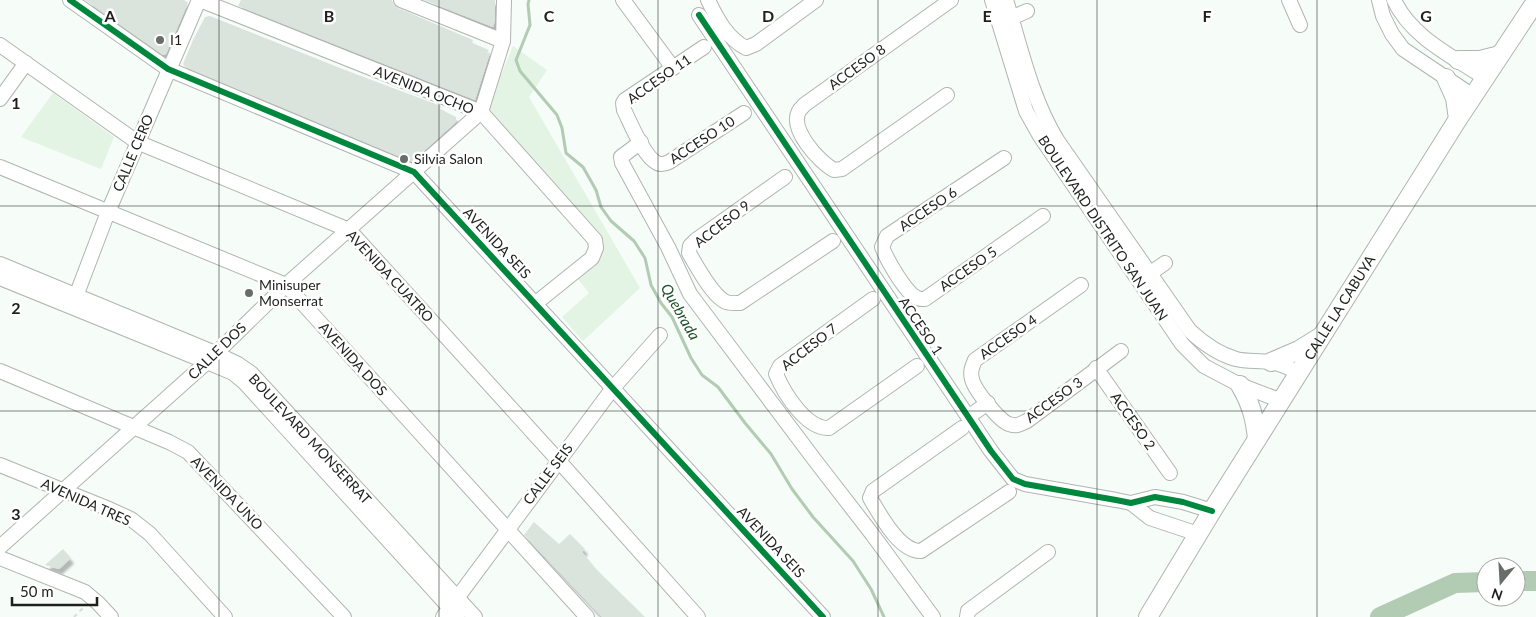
<svg xmlns="http://www.w3.org/2000/svg" width="1536" height="617" font-family="Lato,sans-serif">
<defs>
<filter id="shadow"><feDropShadow dx="3" dy="5.5" stdDeviation="1" flood-color="#0004"/></filter>
</defs>
<rect width="100%" height="100%" fill="#f6fcf7"/>
<g fill="#e3f3e4">
<path d="M513 46 547 70 529 97 640 288 583 341 562 317 589 293 578 279C586 271 606 258 603 246L486 111Z"/>
<polygon points="53,93 114,137 101,169 21,137"/>
</g>
<g fill="none" stroke-linecap="round" stroke-linejoin="round">
<polyline stroke="#b2ccb4" stroke-width="3" points="529,0 528,4 530,25 516,60 520,71 557,115 562,128 566,153 583,167 596,190 601,207 611,221 634,241 645,258 651,285 661,303 672,317 691,358 702,375 718,387 745,423 771,454 792,489 813,517 853,561 871,589 884,617"/>
<g stroke="#b2ccb4" stroke-width="20">
<polyline points="1516,581 1536,581"/>
<polyline points="1380,617 1455,583 1486,582"/>
</g>
</g>
<g fill="#dae4dc" filter="url(#shadow)">
<polygon points="85,0 184,0 188,3 166,54 163,55"/>
<polygon points="241,0 392,0 394,5 398,8 473,40 472,43 489,50 487,53 490,53 489,56 475,100 238,6"/>
<polygon points="424,0 495,0 495,20 493,27"/>
<polygon points="210,16 345,70 441,106 440,109 456,117 456,122 412,162 185,67 183,64 193,40 205,17"/>
<polygon points="534,522 559,544 570,534 585,549 582,552 596,569 645,617 602,617 524,535"/>
<polygon points="63,549 71,558 59,569 45,565"/>
</g>
<g fill="none" stroke-linecap="round" stroke-linejoin="round">
<defs>
<g id="minor">
<polyline points="70,0 168,69 414,172 823,617"/>
<polyline points="200,0 481,112 595,240 596,248 592,258 536,303"/>
<polyline points="401,0 503,41"/>
<polyline points="623,0 673,68"/>
<path d="M708 0C717 19 727 38 746 48L756 44 816 0"/>
<polyline points="992,0 1026,111 1040,136 1182,344 1204,366 1240,385 1282,401"/>
<path d="M1006 0C1021 48 1031 97 1057 140L1190 331C1203 343 1218 354 1236 359 1247 362 1259 360 1271 362 1281 364 1290 368 1299 373"/>
<polyline points="1289,0 1300,25"/>
<polyline points="1379,0 1383,16 1392,34 1403,49 1473,96"/>
<path d="M1394 0C1411 37 1452 56 1485 78"/>
<polyline points="699,15 991,451 1013,479 1025,484 1116,500 1131,503 1155,497 1183,502 1212,511"/>
<polyline points="1004,21 1027,11"/>
<polyline points="0,45 137,142 349,230 558,460 698,617"/>
<path d="M704 47 625 100 623 103 624 110C631 124 644 157 657 163 661 165 665 164 669 162L744 113"/>
<path d="M947 95 842 169 834 170C819 162 789 129 799 111 800 109 803 107 804 105L951 0"/>
<polyline points="0,99 26,63"/>
<polyline points="641,142 621,157 622,163 668,247 690,294 817,463 872,534 933,617"/>
<path d="M1004 158 887 236 882 247C887 260 905 292 917 298 919 299 923 299 925 299L1043 216"/>
<polyline points="0,167 286,285 587,617"/>
<path d="M785 177 696 240 690 246 689 253C697 267 711 293 724 301 729 304 735 303 740 303L833 241"/>
<polyline points="0,264 215,353 238,364 251,373 475,617"/>
<polyline points="0,278 207,362 233,373 244,382 458,617"/>
<polyline points="1142,279 1165,263"/>
<path d="M1081 285 975 360C972 367 970 372 972 379 974 389 999 421 1009 424 1016 427 1021 424 1027 421L1121 351"/>
<path d="M873 299 780 366 776 374C784 393 806 429 829 428L917 366"/>
<polyline points="73,304 108,212 199,0"/>
<polyline points="1096,368 1170,473"/>
<polyline points="0,371 169,442 188,452 344,617"/>
<polyline points="968,417 988,403"/>
<path d="M962 428 873 491 870 498C880 515 900 552 921 551L1009 492"/>
<polyline points="0,465 109,509 131,519 150,534 225,617"/>
<polyline points="1131,503 1150,518 1198,534"/>
<polyline points="0,547 207,362 286,285 481,112 503,41 504,0"/>
<polyline points="0,558 85,592 98,603 111,617"/>
<polyline points="443,617 613,388 660,335"/>
<polyline points="967,617 968,611 1048,552"/>
</g>
<g id="tertiary">
<polyline points="1458,60 1480,60 1500,55"/>
<polyline points="1446,78 1455,98 1458,119"/>
<polyline points="1271,362 1299,350 1320,337"/>
<path d="M1240 385C1251 403 1255 419 1257 439"/>
<path id="s1" d="M1148 617 1212 511 1458 119 1536 1"/>
</g>
</defs>
<use href="#minor" stroke="#b1b5b1" stroke-width="16"/>
<use href="#tertiary" stroke="#b1b5b1" stroke-width="20"/>
<polyline stroke="#dadcda" stroke-width="2" stroke-dasharray="4 4" stroke-linecap="butt" points="74,617 83,608"/>
<use href="#minor" stroke="#fefffe" stroke-width="14"/>
<use href="#tertiary" stroke="#fefffe" stroke-width="18"/>
<defs>
<g id="cycleway">
<polyline points="70,0 168,69 414,172 823,617"/>
<polyline points="699,15 991,451 1013,479 1025,484 1116,500 1131,503 1155,497 1183,502 1212,511"/>
</g>
</defs>
<use href="#cycleway" stroke="#fff" stroke-width="9"/>
<use href="#cycleway" stroke="#00873e" stroke-width="6"/>
</g>
<path fill="none" stroke="#1d201d" stroke-width="1" stroke-opacity="0.55" d="M219 0V617M439 0V617M658 0V617M878 0V617M1097 0V617M1317 0V617M0 206H1536M0 411H1536"/>
<g fill="#696d69" stroke="#fff" stroke-width="2">
<circle cx="160" cy="40" r="5"/>
<circle cx="404" cy="159" r="5"/>
<circle cx="249" cy="293" r="5"/>
</g>
<g text-anchor="middle" stroke-width="5" stroke-linejoin="round" paint-order="stroke">
<g font-size="14" fill="#1d201d" stroke="#fff" text-anchor="start">
<text x="170" y="45">I1</text>
<text x="414" y="164">Silvia Salon</text>
<text x="259" y="290">Minisuper<tspan x="259" dy="16">Monserrat</tspan></text>
</g>
<g font-size="14" fill="#1d201d" stroke="#fff">
<text transform="translate(857 67) rotate(-36)" y="5">ACCESO 8</text>
<text transform="translate(659 79) rotate(-35)" y="5">ACCESO 11</text>
<text transform="translate(424 90) rotate(22)" y="5">AVENIDA OCHO</text>
<text transform="translate(702 140) rotate(-33)" y="5">ACCESO 10</text>
<text transform="translate(133 153) rotate(-67)" y="5">CALLE CERO</text>
<text transform="translate(928 209) rotate(-34)" y="5">ACCESO 6</text>
<text transform="translate(722 224) rotate(-38)" y="5">ACCESO 9</text>
<text transform="translate(1103 228) rotate(56)" y="5">BOULEVARD DISTRITO SAN JUAN</text>
<text transform="translate(497 243) rotate(47)" y="5">AVENIDA SEIS</text>
<text transform="translate(968 269) rotate(-35)" y="5">ACCESO 5</text>
<text transform="translate(390 276) rotate(47)" y="5">AVENIDA CUATRO</text>
<text dy="5" stroke="none"><textPath href="#s1" startOffset="364">CALLE LA CABUYA</textPath></text>
<text transform="translate(921 326) rotate(56)" y="5">ACCESO 1</text>
<text transform="translate(1008 337) rotate(-35)" y="5">ACCESO 4</text>
<text transform="translate(809 347) rotate(-38)" y="5">ACCESO 7</text>
<text transform="translate(217 351) rotate(-44)" y="5">CALLE DOS</text>
<text transform="translate(353 359) rotate(48)" y="5">AVENIDA DOS</text>
<text transform="translate(1054 400) rotate(-36)" y="5">ACCESO 3</text>
<text transform="translate(1133 421) rotate(55)" y="5">ACCESO 2</text>
<text transform="translate(310 439) rotate(47)" y="5">BOULEVARD MONSERRAT</text>
<text transform="translate(548 474) rotate(-53)" y="5">CALLE SEIS</text>
<text transform="translate(227 493) rotate(46)" y="5">AVENIDA UNO</text>
<text transform="translate(86 502) rotate(24)" y="5">AVENIDA TRES</text>
<text transform="translate(771 542) rotate(47)" y="5">AVENIDA SEIS</text>
</g>
<g font-size="15" font-style="italic" fill="#1d5027" stroke="#fff">
<text transform="translate(680 312) rotate(60)" y="5">Quebrada</text>
</g>
</g>
<g font-size="16" text-anchor="middle" font-weight="bold" fill="#1d201d" stroke="#fff" stroke-width="5" stroke-linejoin="round" paint-order="stroke">
<text x="110" y="22">A</text>
<text x="329" y="22">B</text>
<text x="549" y="22">C</text>
<text x="768" y="22">D</text>
<text x="987" y="22">E</text>
<text x="1207" y="22">F</text>
<text x="1426" y="22">G</text>
<text x="16" y="109">1</text>
<text x="16" y="314">2</text>
<text x="16" y="520">3</text>
</g>
<g transform="translate(1501 582) rotate(198)"><circle r="24" fill="#ffffff" stroke="#a5a6a5"/>
<path d="M0-4L9 19L0 12L-9 19Z" fill="#696d69"/>
<text y="-8" font-size="14" font-weight="bold" text-anchor="middle" fill="#1d201d">N</text>
</g>
<path d="M12 597v8h85v-8" fill="none" stroke="#1d201d" stroke-width="2.5"/>
<text x="20" y="597" font-size="15" fill="#1d201d" stroke="#ffffff" stroke-width="4" paint-order="stroke">50 m</text>
</svg>
